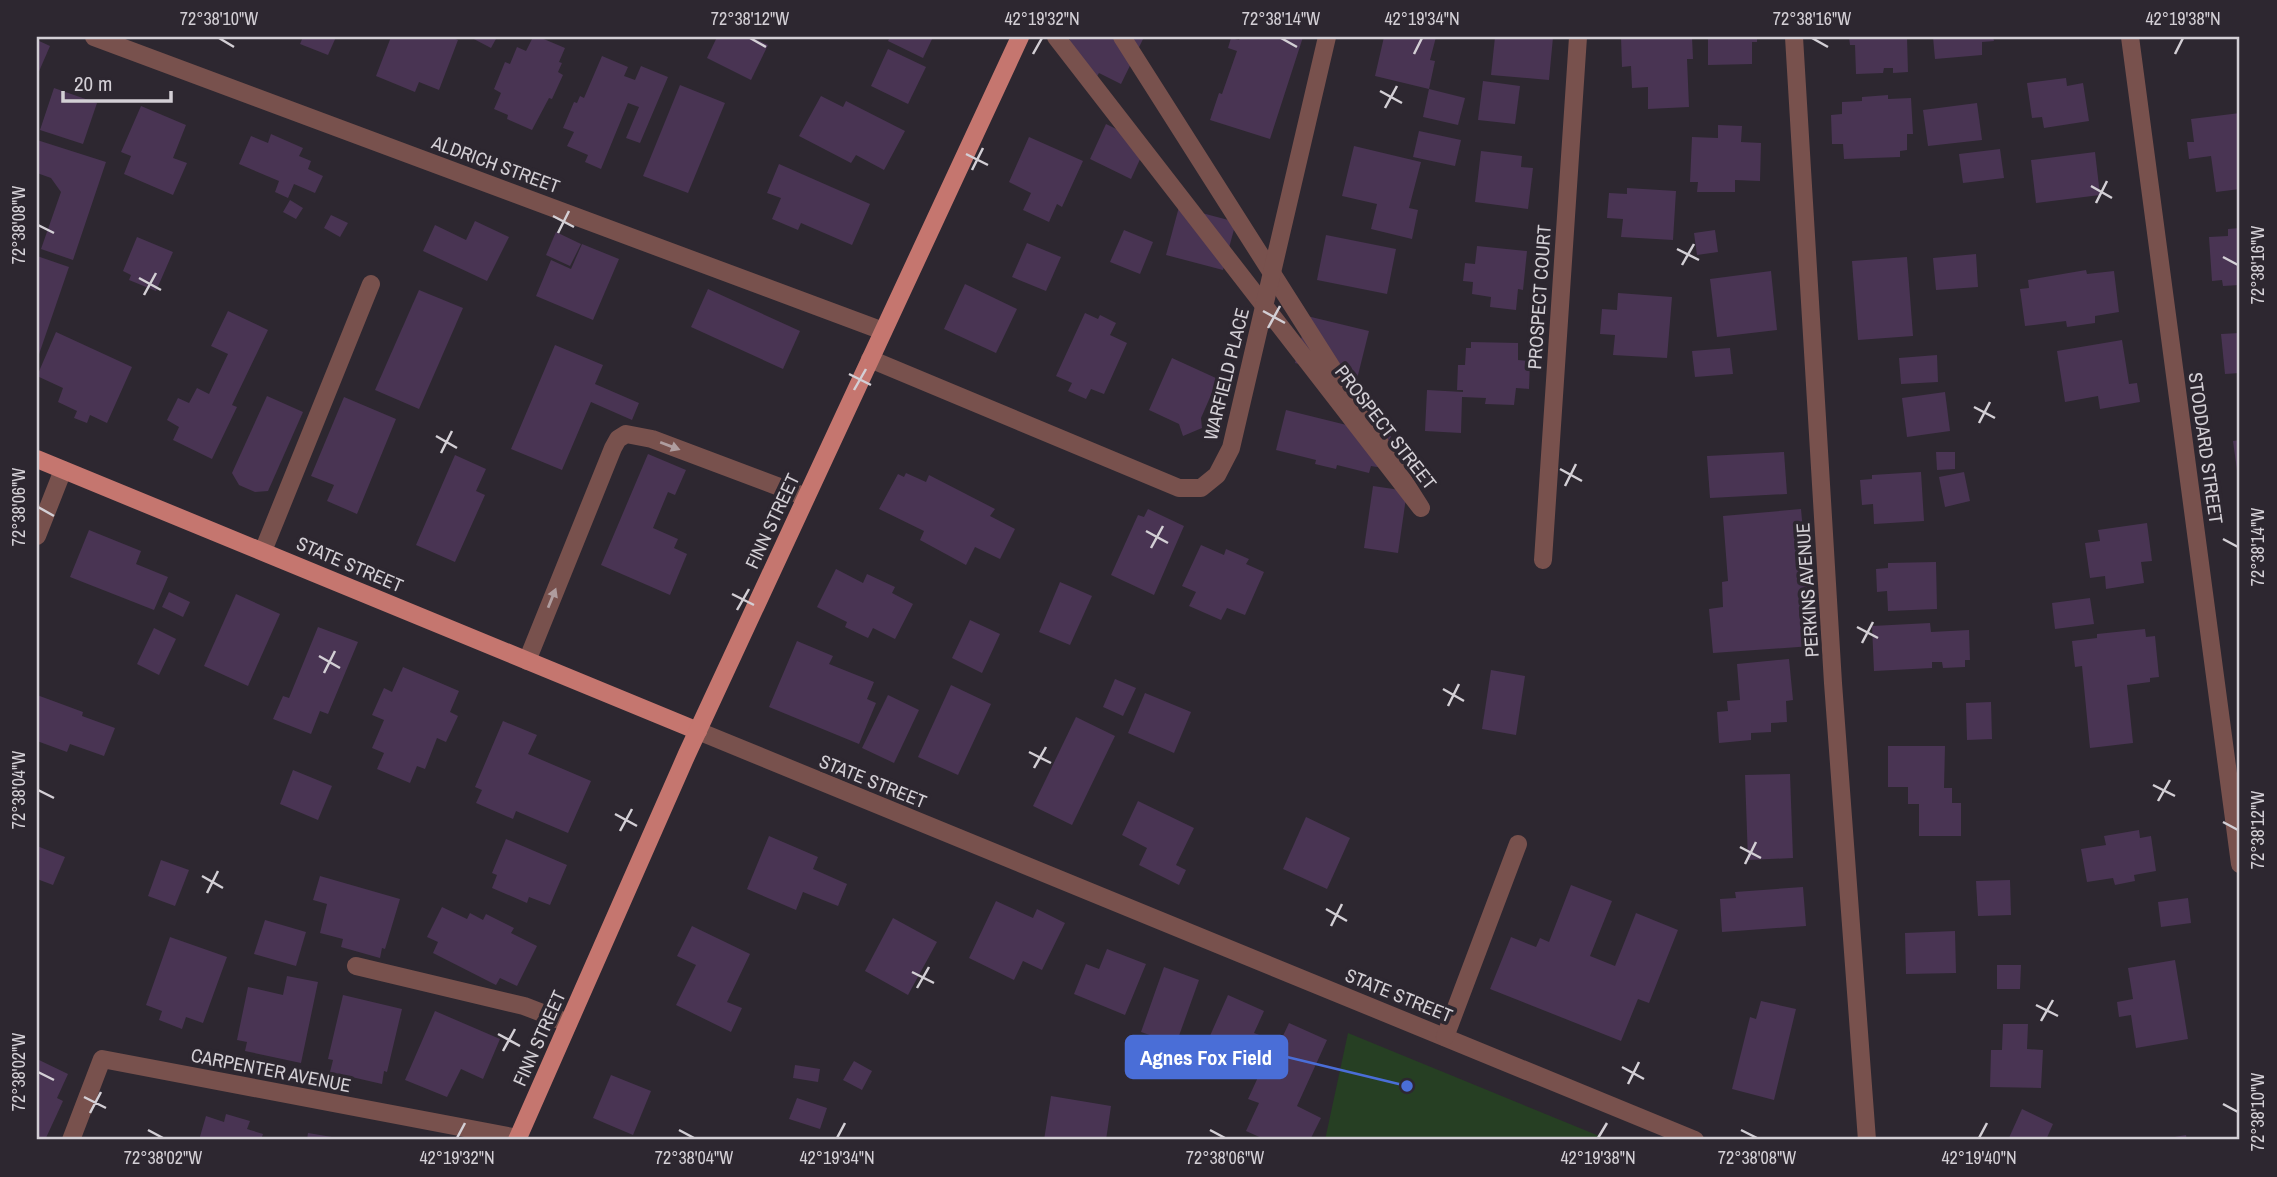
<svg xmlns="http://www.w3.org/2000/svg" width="2277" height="1177" font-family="'Archivo Narrow',sans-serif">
<rect width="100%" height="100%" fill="#2d2730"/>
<polygon fill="#263f23" points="1348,1033 1609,1140 1325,1140"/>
<g fill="#493453">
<polygon points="303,37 336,37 328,55 300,44"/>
<polygon points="391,37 450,37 458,40 439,90 419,82 415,92 376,76"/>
<polygon points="470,37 497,37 491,48"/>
<polygon points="533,37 539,37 565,48 559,62 562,63 558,72 563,75 552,99 549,98 532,130 507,119 508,115 494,109 501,93 494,89 505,62 510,64 517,47 526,51"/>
<polygon points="717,37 751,37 768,45 751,80 707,58"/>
<polygon points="890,37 933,37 923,58 888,41"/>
<polygon points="1071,37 1144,37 1121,84 1099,73 1093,83 1063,54"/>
<polygon points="1240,37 1303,37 1270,139 1210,120 1219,93 1222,94 1237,51 1228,48 1231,38 1239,40"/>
<polygon points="1384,37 1436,37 1430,60 1435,61 1429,89 1375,76"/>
<polygon points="1495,37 1553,37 1549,80 1491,75"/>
<polygon points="1621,37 1692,37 1693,59 1687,59 1689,107 1648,109 1648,87 1632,88 1631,66 1622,67"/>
<polygon points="1708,37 1757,37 1757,42 1752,42 1752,64 1708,65"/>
<polygon points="1849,37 1907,37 1908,72 1893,73 1893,68 1884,68 1883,73 1856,74 1855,45 1850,45"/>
<polygon points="1933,37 1993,37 1994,41 1982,42 1982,55 1935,59"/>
<polygon points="37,40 50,46 37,76"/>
<polygon points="888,49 926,67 908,104 871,86"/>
<polygon points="602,56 628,67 624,76 635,80 641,66 668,77 640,143 626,138 639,107 628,103 601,169 585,162 588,155 567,146 574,132 563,128 574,102 577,103 580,96 584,98"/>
<polygon points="2066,78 2067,86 2083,83 2089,121 2044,128 2042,117 2032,118 2027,83"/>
<polygon points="1483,81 1520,86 1515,124 1478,120"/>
<polygon points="680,85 725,103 688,193 643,176"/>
<polygon points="54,88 97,103 83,144 40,130"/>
<polygon points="1429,89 1465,98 1458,125 1423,117"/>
<polygon points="1888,95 1888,99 1911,98 1913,134 1907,134 1907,150 1900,151 1900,157 1844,159 1843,144 1832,144 1831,115 1842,114 1842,102 1862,101 1862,97"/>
<polygon points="821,96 843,107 846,101 905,131 884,170 856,155 851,163 799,136"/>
<polygon points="1977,103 1982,140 1928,146 1923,110"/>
<polygon points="141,106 186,125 173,158 187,163 173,195 124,174 131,156 121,152"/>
<polygon points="2240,113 2240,189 2216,192 2211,156 2189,159 2187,142 2194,142 2191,119"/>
<polygon points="1106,124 1147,144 1131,179 1090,159"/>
<polygon points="1718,125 1742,126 1741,142 1761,143 1760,181 1735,180 1735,192 1697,192 1698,182 1690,182 1692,137 1718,138"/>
<polygon points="1419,131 1461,140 1455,166 1413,157"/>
<polygon points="271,134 303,148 299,156 311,161 308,169 323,176 315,193 294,184 288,198 275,192 279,181 239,164 251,136 268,143"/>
<polygon points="1029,137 1083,161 1062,207 1057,204 1049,222 1023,210 1031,193 1009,182"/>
<polygon points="37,140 106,162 73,260 41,249 61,192 51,178 37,173"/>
<polygon points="1354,146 1421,162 1409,208 1418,210 1412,239 1371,229 1377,204 1342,196"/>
<polygon points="2000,149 2004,178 1963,183 1959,154"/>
<polygon points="1481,151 1522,156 1521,167 1533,168 1528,209 1475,202"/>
<polygon points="2095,152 2100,195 2036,203 2031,160"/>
<polygon points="779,164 870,204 852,245 801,223 798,230 772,219 781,198 767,193"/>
<polygon points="1627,188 1676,191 1673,240 1621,237 1623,219 1607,218 1609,193 1627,194"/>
<polygon points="290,200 303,208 296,219 283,212"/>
<polygon points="1179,207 1236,222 1223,270 1166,255"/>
<polygon points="331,215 348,223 340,237 324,228"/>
<polygon points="475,221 509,237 487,281 423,251 435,225 466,240"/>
<polygon points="2240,228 2240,285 2223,286 2222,280 2212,281 2209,237 2228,236 2228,229"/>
<polygon points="1124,230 1153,242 1140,274 1110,262"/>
<polygon points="1715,230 1718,252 1697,255 1694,233"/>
<polygon points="556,232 581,244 570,266 546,255"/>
<polygon points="1326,235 1396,249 1387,294 1317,280"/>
<polygon points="137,237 173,252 156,291 129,280 131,275 123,271"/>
<polygon points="1027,243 1061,257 1046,291 1012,277"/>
<polygon points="582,244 619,259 593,320 536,296 551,260 571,269"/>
<polygon points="1477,246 1527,251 1523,290 1518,289 1516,310 1490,307 1491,297 1472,294 1473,282 1463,281 1465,263 1475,264"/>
<polygon points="1976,254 1978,287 1936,290 1933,258"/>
<polygon points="37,256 69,267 37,360"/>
<polygon points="1907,257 1913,336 1858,340 1852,261"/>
<polygon points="2086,270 2087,274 2114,271 2119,312 2095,316 2095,323 2067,327 2066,321 2025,326 2020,289 2029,288 2028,280"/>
<polygon points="1771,271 1777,330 1717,337 1710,279"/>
<polygon points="965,284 1017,309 996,353 944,329"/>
<polygon points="708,289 800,331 783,369 691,327"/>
<polygon points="419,290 463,308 419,409 375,390"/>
<polygon points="1618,293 1672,297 1667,358 1613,355 1615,335 1600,334 1602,309 1617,310"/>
<polygon points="228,311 268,330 232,405 237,407 212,459 173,440 179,427 167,420 178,398 189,403 197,388 209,394 228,354 211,346"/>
<polygon points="1085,313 1098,319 1100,315 1116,323 1110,335 1127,343 1104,394 1091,389 1086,399 1068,391 1072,383 1056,376"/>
<polygon points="1307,316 1369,331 1357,379 1295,363"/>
<polygon points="56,332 132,367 107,423 90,415 87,423 74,418 77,411 58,402 63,388 37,376"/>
<polygon points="2240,333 2240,373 2225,374 2221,334"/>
<polygon points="2122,340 2129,384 2137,383 2140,402 2100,409 2098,396 2065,402 2057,351"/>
<polygon points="1471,342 1518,343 1518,360 1530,361 1529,389 1516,388 1514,405 1485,404 1486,398 1462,397 1461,433 1425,431 1427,390 1463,392 1463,390 1457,390 1458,365 1465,365 1466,348 1471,348"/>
<polygon points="555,345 603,365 595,384 639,403 632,420 591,402 562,470 511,449"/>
<polygon points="1730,348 1733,374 1695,377 1692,351"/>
<polygon points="1937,355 1938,382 1901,384 1899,358"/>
<polygon points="1172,358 1218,379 1201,418 1202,428 1183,436 1179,424 1149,410"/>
<polygon points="1945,392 1950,431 1907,437 1902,398"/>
<polygon points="267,396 303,412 268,491 255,492 239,485 232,473"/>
<polygon points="344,397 396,419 357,514 327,501 334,485 311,476"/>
<polygon points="1286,410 1391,436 1383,468 1371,466 1369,473 1337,465 1336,469 1315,464 1316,460 1276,450"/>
<polygon points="2240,440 2240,485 2239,485 2233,441"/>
<polygon points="1784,452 1787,494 1710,498 1707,456"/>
<polygon points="1936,452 1955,452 1955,469 1937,470"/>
<polygon points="648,454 686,470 675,495 668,492 653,528 678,539 674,548 687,554 670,595 601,565"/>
<polygon points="455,455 486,469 476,491 485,495 455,562 416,545"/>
<polygon points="1921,472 1924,521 1874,524 1873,504 1862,505 1860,480 1872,479 1872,475"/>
<polygon points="1964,472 1970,501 1945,507 1939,477"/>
<polygon points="906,473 926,482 929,475 995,509 990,516 1015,529 1000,559 975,547 966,565 920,540 924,531 879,509 898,474 904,477"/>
<polygon points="1373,486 1407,491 1398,553 1364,548"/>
<polygon points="1148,509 1184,526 1154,595 1111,575 1138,515 1144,517"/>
<polygon points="1801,509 1803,531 1808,530 1809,545 1804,545 1805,560 1810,560 1811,576 1807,577 1809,613 1814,612 1815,630 1811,630 1812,646 1713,653 1709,609 1723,607 1722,582 1728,581 1723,516"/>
<polygon points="2147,523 2152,561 2141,562 2144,583 2106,589 2105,576 2090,578 2085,543 2100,541 2098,530"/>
<polygon points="89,530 141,551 136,564 168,577 154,610 70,577"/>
<polygon points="1201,545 1224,555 1226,549 1249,559 1246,564 1264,572 1245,615 1227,608 1221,620 1189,606 1196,592 1182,586"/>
<polygon points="1936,562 1937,609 1888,611 1887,591 1877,592 1876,569 1888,568 1888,563"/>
<polygon points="836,569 863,583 867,574 895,587 892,593 913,604 895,639 873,628 868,638 845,627 847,622 817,607"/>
<polygon points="1060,582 1092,596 1070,645 1039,632"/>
<polygon points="169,592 190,602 183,617 162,607"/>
<polygon points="236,594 280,614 248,686 204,666"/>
<polygon points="2090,598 2094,624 2055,629 2052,603"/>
<polygon points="970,620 1000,634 982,673 952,658"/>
<polygon points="1930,623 1931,632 1969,630 1970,660 1965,660 1965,667 1943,668 1942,662 1932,662 1932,668 1874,671 1872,626"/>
<polygon points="318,627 358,642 328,714 320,711 311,734 273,719 283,696 289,698"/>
<polygon points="154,628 176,639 159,675 137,664"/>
<polygon points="2145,629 2146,637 2155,636 2159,677 2150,678 2150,682 2127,685 2133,743 2090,748 2082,666 2075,667 2072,641 2097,638 2097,634"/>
<polygon points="797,641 833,656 829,664 874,682 867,699 876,703 859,744 769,707"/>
<polygon points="1789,659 1793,700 1786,701 1787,722 1771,723 1771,732 1751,733 1751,740 1719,743 1717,712 1728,711 1727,701 1740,700 1737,664"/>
<polygon points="403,667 459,691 450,712 458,716 446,742 437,738 425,769 417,766 410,783 377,769 384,753 372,748 384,720 372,715 384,688 392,692"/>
<polygon points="1491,670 1525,676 1516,735 1482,729"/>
<polygon points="1115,679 1136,688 1123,716 1103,707"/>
<polygon points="951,685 991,704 958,775 918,757"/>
<polygon points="1145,693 1191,712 1174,753 1128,733"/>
<polygon points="37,695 83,712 82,716 115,728 104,756 70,744 67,752 37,741"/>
<polygon points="888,695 919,710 894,763 862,748"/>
<polygon points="1991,702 1992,739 1967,740 1966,703"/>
<polygon points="1076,717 1115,736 1072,825 1033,806"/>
<polygon points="503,721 537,735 528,754 591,781 568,833 516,811 513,819 476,803 482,790 475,787"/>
<polygon points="1888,746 1945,746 1944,788 1952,788 1952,803 1961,803 1961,836 1919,836 1919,804 1908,804 1908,787 1888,787"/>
<polygon points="293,770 332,786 318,820 280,804"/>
<polygon points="1790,774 1793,858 1748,860 1745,775"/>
<polygon points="1138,801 1194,828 1176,865 1186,870 1179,885 1139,865 1147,848 1122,835"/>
<polygon points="1306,817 1350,838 1327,889 1283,869"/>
<polygon points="2139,830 2140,838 2151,836 2156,871 2134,875 2135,881 2115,885 2113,878 2087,882 2081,849 2106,845 2104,836"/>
<polygon points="769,836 818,857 813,869 847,884 838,906 803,892 796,910 747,889"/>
<polygon points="506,839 567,865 550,905 529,897 527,903 492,888 497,875 492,873"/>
<polygon points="37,846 65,857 53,885 37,879"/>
<polygon points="161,860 189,870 175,906 148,896"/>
<polygon points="320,876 400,899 385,949 382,948 380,958 341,947 343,939 320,933 327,904 313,900"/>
<polygon points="2010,880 2011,915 1978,916 1976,881"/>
<polygon points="1571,885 1612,901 1590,956 1615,966 1636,913 1678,930 1649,1003 1638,999 1621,1041 1490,989 1511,937 1536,947 1540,938 1549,942"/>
<polygon points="1803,887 1806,926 1722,932 1720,899 1736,898 1735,892"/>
<polygon points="2188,898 2191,923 2161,927 2158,902"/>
<polygon points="996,901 1033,918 1037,909 1065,923 1042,970 1023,961 1014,980 969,958"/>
<polygon points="442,907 467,919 470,913 483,920 486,914 514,928 511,933 537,946 517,986 500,978 496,985 433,953 438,942 427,937"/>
<polygon points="893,918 937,942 908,995 865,971"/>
<polygon points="265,920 306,932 296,966 254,954"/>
<polygon points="692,926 750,954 727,1002 742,1008 731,1032 676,1005 696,965 677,956"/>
<polygon points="1955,931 1956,973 1906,974 1905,933"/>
<polygon points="170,937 227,957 203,1023 186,1017 182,1029 159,1020 162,1011 146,1005"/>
<polygon points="1107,949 1146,964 1125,1015 1074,994 1086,964 1099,969"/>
<polygon points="2175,960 2188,1039 2136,1048 2131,1015 2119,1017 2117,1002 2133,999 2128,968"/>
<polygon points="1997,965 2021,965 2020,989 1997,989"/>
<polygon points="1164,967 1199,980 1176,1044 1141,1032"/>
<polygon points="287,976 318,982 301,1063 245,1051 247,1042 237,1040 248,987 283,995"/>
<polygon points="343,995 402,1009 387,1072 384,1071 382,1084 330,1072 333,1060 328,1059"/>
<polygon points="1228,995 1264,1011 1254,1033 1262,1036 1250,1062 1239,1057 1229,1077 1198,1063"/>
<polygon points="1761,1001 1796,1009 1774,1100 1732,1089 1750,1017 1756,1019"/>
<polygon points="435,1011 500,1039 483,1079 461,1069 447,1097 405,1080"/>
<polygon points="1289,1023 1327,1040 1297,1106 1321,1118 1310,1140 1266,1140 1246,1131 1259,1103 1248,1099 1277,1036 1282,1038"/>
<polygon points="2003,1024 2028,1024 2027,1049 2043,1050 2041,1088 1990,1087 1991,1050 2002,1050"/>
<polygon points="37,1059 68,1074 57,1098 63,1101 45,1140 37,1140"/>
<polygon points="854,1061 872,1071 862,1090 843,1080"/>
<polygon points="795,1065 820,1069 818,1082 793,1078"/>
<polygon points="611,1075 651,1091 633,1135 593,1118"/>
<polygon points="1051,1096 1111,1106 1106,1140 1044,1140"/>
<polygon points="797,1098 827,1108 820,1129 789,1119"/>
<polygon points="2022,1109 2053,1124 2046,1140 2008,1140"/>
<polygon points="226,1114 250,1121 247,1129 263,1134 261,1140 199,1140 206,1116 224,1122"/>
<polygon points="308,1133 332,1137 332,1140 307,1140"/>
<polygon points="2186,1135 2187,1140 2163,1140 2163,1139"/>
</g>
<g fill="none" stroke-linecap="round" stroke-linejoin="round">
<g stroke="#78514d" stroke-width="18">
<polyline points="94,37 883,331"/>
<polyline points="1056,37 1421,508 1122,37"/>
<polyline points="1794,37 1833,683 1867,1140"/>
<polyline points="2130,37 2240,864"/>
<polyline points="870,359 1179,488 1201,488 1217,475 1231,448 1327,37"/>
<polyline points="37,536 63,470"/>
<polyline points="263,551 371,284"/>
<polyline points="1543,560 1578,37"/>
<polyline points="527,661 613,448 618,439 626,434 652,439 806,497"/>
<polyline points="698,731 1695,1140"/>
<polyline points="356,966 524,1006 568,1023"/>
<polyline points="1445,1037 1518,844"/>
<polyline points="71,1140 102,1059 518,1138"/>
</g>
<g stroke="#c5766f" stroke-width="18">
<polyline points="37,459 698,731"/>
<polyline points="517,1140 687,754 1020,37"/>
</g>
</g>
<defs><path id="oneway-solid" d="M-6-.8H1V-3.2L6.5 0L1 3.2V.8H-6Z" transform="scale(1.75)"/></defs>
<g fill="#af9d9f">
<use href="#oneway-solid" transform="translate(670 446) rotate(21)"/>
<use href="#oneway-solid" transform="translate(552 598) rotate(-68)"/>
</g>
<path fill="none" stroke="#d3cfd5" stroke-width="2.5" d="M219 38 234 47M750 38 766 47M1281 38 1297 47M1812 38 1828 47M1033 54 1042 38M1414 54 1422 38M2175 54 2183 38M1380 91 1402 103M1385 108 1397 86M966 154 988 165M972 170 983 148M2091 186 2112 198M2096 203 2107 181M553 216 574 227M38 225 54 233M558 233 569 211M1677 249 1699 260M2223 257 2238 265M1682 265 1694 244M139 278 161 290M144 295 156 273M1263 311 1285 323M1268 328 1280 306M849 374 871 385M854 390 866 369M1974 407 1995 418M1979 423 1990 402M436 436 457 448M441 453 452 431M1560 469 1582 481M1565 486 1576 464M38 507 54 516M1146 531 1168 543M2223 539 2238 547M1151 548 1163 526M732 594 754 605M737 610 749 589M1857 627 1878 638M1862 643 1873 622M319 656 340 668M324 673 335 651M1443 689 1464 701M1448 706 1459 684M1029 752 1051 763M1034 768 1046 747M2153 785 2175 796M38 790 54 798M2158 801 2170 780M615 814 637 826M2223 822 2238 830M620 831 632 809M1740 847 1761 858M1745 864 1756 842M202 876 223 888M207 893 218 871M1326 909 1347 921M1331 926 1342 904M912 972 934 983M917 988 929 967M2036 1005 2058 1016M2041 1021 2053 1000M498 1034 520 1046M503 1051 515 1029M1622 1067 1644 1079M38 1072 54 1080M1628 1084 1639 1062M84 1097 106 1108M2223 1104 2238 1112M90 1113 101 1092M148 1130 163 1138M679 1130 694 1138M1210 1130 1225 1138M1741 1130 1757 1138M457 1138 465 1123M837 1138 845 1123M1598 1138 1607 1123M1979 1138 1987 1123"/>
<g text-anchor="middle" stroke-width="7" stroke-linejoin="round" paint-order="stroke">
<g font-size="19" fill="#d3cfd5" stroke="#2d2730">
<text transform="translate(496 164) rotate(20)" y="7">ALDRICH STREET</text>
<text transform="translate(1539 297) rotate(-86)" y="7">PROSPECT COURT</text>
<text transform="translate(1226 374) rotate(-76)" y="7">WARFIELD PLACE</text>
<text transform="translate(1386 427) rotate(52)" y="7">PROSPECT STREET</text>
<text transform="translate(2206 448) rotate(82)" y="7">STODDARD STREET</text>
<text transform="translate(772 521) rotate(-65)" y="7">FINN STREET</text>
<text transform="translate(350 564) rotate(23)" y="7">STATE STREET</text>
<text transform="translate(1807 590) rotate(-94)" y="7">PERKINS AVENUE</text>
<text transform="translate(873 781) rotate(22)" y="7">STATE STREET</text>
<text transform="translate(1399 995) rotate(22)" y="7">STATE STREET</text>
<text transform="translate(539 1038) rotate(-66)" y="7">FINN STREET</text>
<text transform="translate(271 1070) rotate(11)" y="7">CARPENTER AVENUE</text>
</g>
</g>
<path fill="none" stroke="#4a6ed7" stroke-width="2.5" d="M1407 1086L1287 1057"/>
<circle fill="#4a6ed7" stroke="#2d2730" stroke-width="2.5" cx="1407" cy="1086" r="7"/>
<rect fill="#4a6ed7" stroke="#4a6ed7" stroke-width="2.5" x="1126" y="1036" width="161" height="42" rx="7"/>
<g font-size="21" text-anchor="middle" font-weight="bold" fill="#fff">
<text x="1206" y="1065">Agnes Fox Field</text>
</g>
<rect width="2277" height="1177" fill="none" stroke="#2d2730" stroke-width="77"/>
<path d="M63 91v10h108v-10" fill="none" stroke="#d3cfd5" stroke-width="3.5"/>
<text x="74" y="91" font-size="21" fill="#d3cfd5" stroke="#2d2730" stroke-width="5" paint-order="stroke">20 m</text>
<rect x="38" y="38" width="2200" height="1100" fill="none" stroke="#d3cfd5" stroke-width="2.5"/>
<g font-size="18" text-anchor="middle" fill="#d3cfd5">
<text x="219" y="25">72°38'10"W</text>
<text x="750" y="25">72°38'12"W</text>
<text x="1042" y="25">42°19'32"N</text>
<text x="1281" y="25">72°38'14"W</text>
<text x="1422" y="25">42°19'34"N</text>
<text x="1812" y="25">72°38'16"W</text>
<text x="2183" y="25">42°19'38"N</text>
<text transform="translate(19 225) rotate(-90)" y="6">72°38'08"W</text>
<text transform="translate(2258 265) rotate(-90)" y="6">72°38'16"W</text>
<text transform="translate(19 507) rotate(-90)" y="6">72°38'06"W</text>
<text transform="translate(2258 547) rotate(-90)" y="6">72°38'14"W</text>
<text transform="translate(19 790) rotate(-90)" y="6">72°38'04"W</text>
<text transform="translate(2258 830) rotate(-90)" y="6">72°38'12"W</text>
<text transform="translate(19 1072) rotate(-90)" y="6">72°38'02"W</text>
<text transform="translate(2258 1112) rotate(-90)" y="6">72°38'10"W</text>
<text x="163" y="1164">72°38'02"W</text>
<text x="457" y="1164">42°19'32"N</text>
<text x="694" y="1164">72°38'04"W</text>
<text x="837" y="1164">42°19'34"N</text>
<text x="1225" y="1164">72°38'06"W</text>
<text x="1598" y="1164">42°19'38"N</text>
<text x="1757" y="1164">72°38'08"W</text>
<text x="1979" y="1164">42°19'40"N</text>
</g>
</svg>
